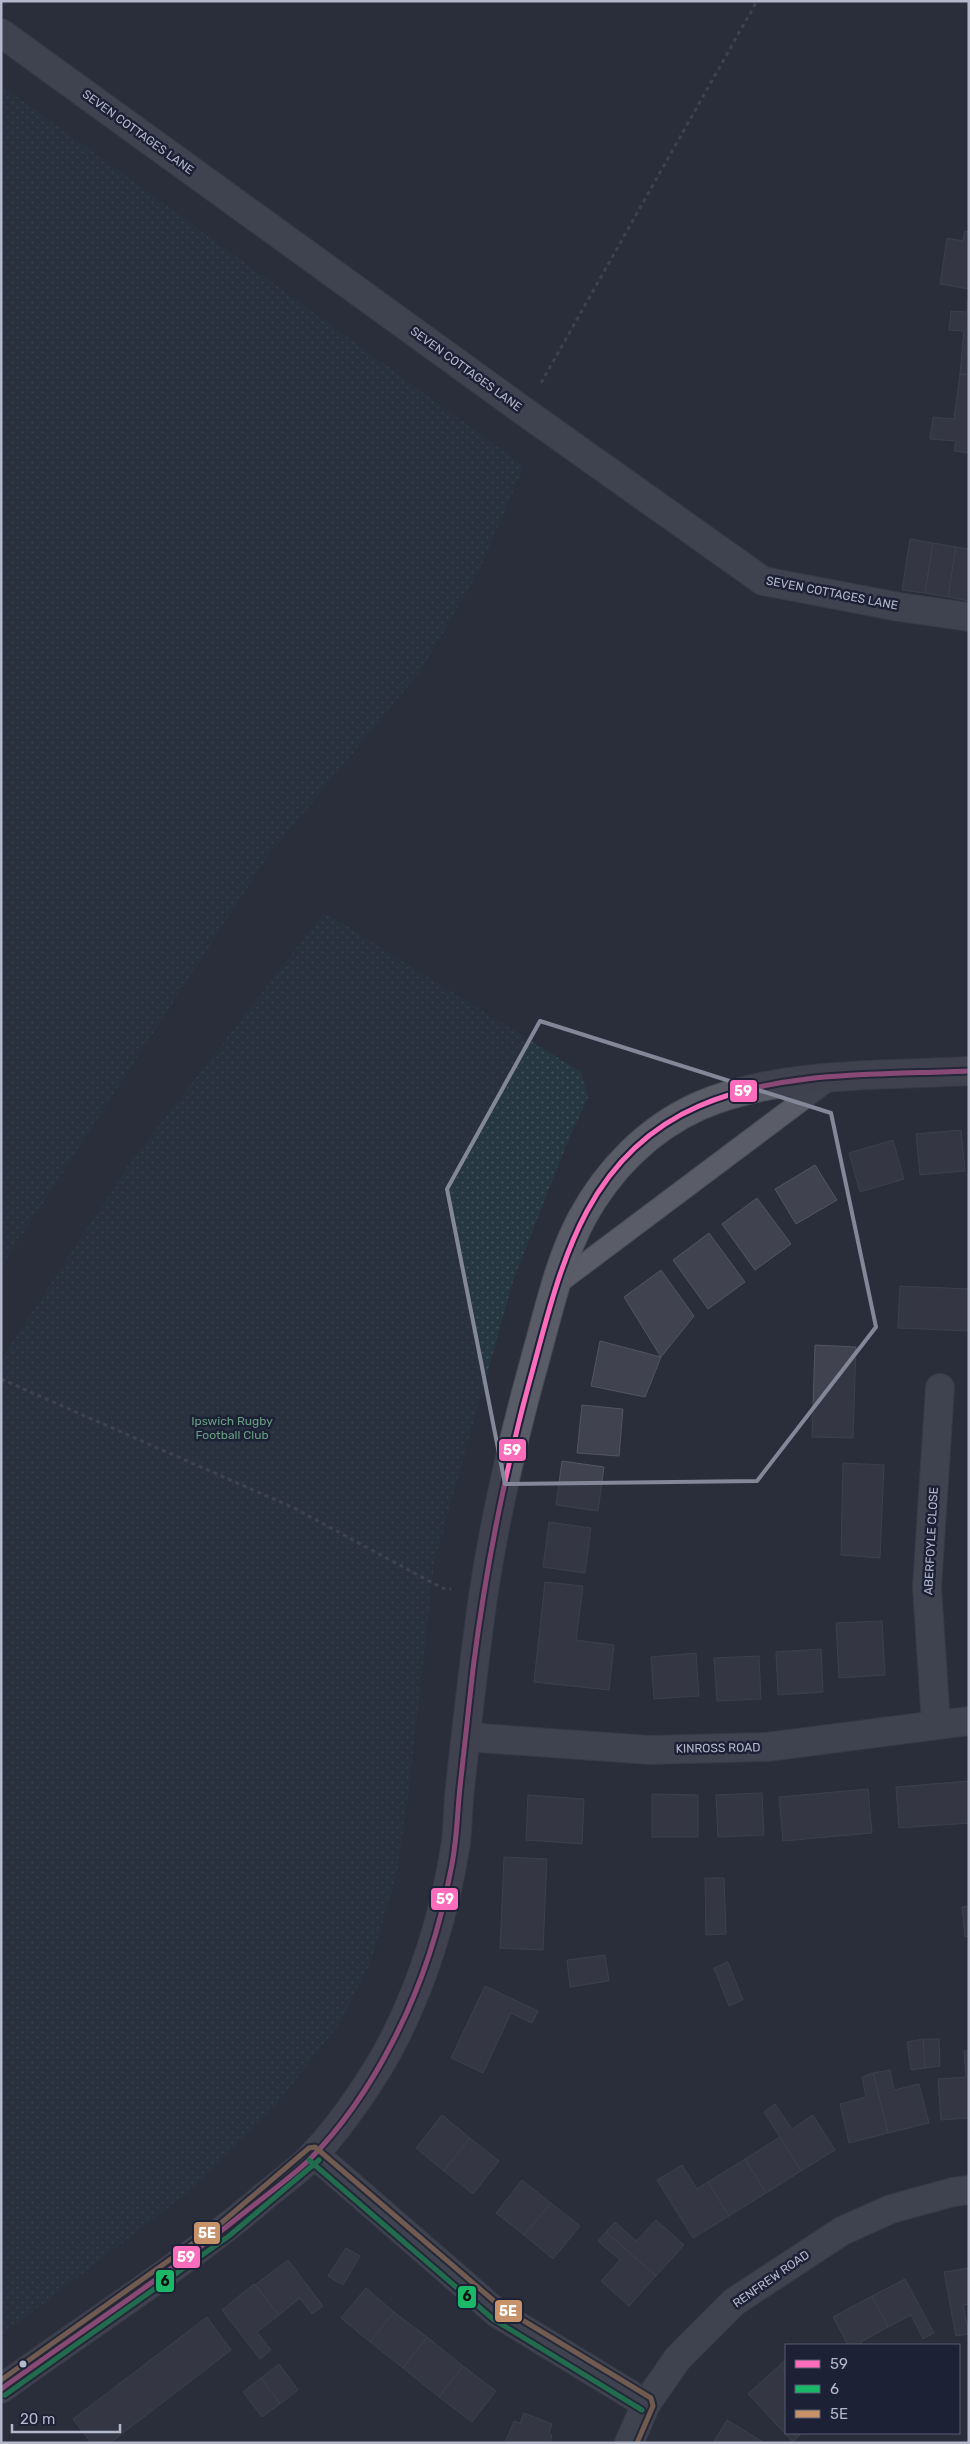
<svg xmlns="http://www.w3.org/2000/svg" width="970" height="2444" viewBox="0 0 970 2444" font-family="Rubik,sans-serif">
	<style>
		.grass { fill: url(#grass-dots) }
		.building { fill: #40434f; stroke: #525561 }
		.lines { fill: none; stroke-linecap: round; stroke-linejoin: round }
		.lane-casing { stroke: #484a54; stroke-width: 22 }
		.street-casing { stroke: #484a54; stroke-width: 30 }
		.secondary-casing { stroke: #484a54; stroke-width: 30 }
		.path { stroke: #585b65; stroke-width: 3; stroke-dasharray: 4 4; stroke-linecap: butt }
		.lane { stroke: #5a5c68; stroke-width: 20 }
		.street { stroke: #5a5c68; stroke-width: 28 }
		.secondary { stroke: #595b66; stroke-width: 28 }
		.bus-1-casing { stroke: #1c2136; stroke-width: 9 }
		.bus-2-casing { stroke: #1c2136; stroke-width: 9 }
		.bus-3-casing { stroke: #1c2136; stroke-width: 9 }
		.bus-1 { stroke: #fb6dba; stroke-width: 5 }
		.bus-2 { stroke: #1ab867; stroke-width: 5 }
		.bus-3 { stroke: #c7916a; stroke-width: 5 }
		.marked { fill: none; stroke: #848798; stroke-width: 4; stroke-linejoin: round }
		.bus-dot { fill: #b4b8cb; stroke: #1c2136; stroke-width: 2 }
		.labels { text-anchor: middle; stroke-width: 5; stroke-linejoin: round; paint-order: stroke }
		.street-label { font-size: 12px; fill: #b4b8cb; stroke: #1c2136 }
		.park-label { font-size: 12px; fill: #699e80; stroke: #1c2136 }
		.line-badge { stroke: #1c2136; stroke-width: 2 }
		.badge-label { font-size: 14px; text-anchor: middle; font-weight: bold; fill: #fff }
		.pale-badge-label { font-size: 14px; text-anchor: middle; font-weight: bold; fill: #111 }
	</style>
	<defs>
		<pattern id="grass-dots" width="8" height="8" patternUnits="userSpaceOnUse" patternTransform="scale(1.25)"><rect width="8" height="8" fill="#263741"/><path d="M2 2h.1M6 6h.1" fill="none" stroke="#43525b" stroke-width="1.8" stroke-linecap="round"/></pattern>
	</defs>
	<rect width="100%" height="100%" fill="#2a2d3a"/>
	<g class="grass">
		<polygon points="1,85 524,466 480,569 421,671 268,856 1,1268"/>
		<polygon points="324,912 581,1072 588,1098 569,1138 513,1281 434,1564 411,1773 397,1875 370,1964 338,2026 277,2104 189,2192 1,2336 1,1359 132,1160"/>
	</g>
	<g class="building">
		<polygon points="965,231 969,232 969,289 940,284 947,238 963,241"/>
		<polygon points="968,300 969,300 969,375 960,374 964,331 949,330 951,311 967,312"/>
		<polygon points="960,374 969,375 969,453 954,451 956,441 930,439 933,417 954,419"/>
		<polygon points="910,539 933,543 925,593 902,590"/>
		<polygon points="933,543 956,547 948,597 925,593"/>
		<polygon points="956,547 969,549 969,601 948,597"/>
		<polygon points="961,1130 965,1171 920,1175 916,1134"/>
		<polygon points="893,1140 904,1179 860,1192 849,1153"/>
		<polygon points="815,1165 837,1200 796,1224 775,1189"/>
		<polygon points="757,1198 791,1244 755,1270 722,1224"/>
		<polygon points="709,1233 745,1282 708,1309 673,1260"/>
		<polygon points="661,1270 694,1316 661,1357 624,1297"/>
		<polygon points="900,1286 969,1289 969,1331 898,1328"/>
		<polygon points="600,1341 661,1357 645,1397 591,1386"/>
		<polygon points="815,1345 856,1347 853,1438 812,1437"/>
		<polygon points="582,1405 623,1409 619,1456 577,1453"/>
		<polygon points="562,1461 604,1467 598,1511 556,1505"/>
		<polygon points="843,1463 884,1465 880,1558 841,1555"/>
		<polygon points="549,1522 591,1528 585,1573 543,1567"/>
		<polygon points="545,1582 583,1586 576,1640 614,1645 609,1690 534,1682"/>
		<polygon points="882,1621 885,1675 839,1678 836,1623"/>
		<polygon points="821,1649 823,1692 778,1695 776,1652"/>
		<polygon points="696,1653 699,1696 654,1699 651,1657"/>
		<polygon points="759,1656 761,1699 717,1701 714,1658"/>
		<polygon points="969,1781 969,1823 899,1828 896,1787"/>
		<polygon points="868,1789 872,1833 783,1841 779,1797"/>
		<polygon points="762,1793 764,1835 718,1837 716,1795"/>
		<polygon points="652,1794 698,1795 698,1837 652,1837"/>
		<polygon points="528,1795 584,1799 582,1844 526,1840"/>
		<polygon points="504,1857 547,1859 543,1950 500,1948"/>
		<polygon points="705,1878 724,1878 726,1934 706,1935"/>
		<polygon points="969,1906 969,1936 965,1937 962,1907"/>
		<polygon points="605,1955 609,1981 570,1987 567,1960"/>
		<polygon points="728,1962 743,2000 729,2006 714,1968"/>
		<polygon points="485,1986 538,2011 532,2023 511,2013 483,2073 451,2058"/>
		<polygon points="923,2039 925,2068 911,2070 907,2042"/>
		<polygon points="923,2039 939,2039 940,2066 925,2068"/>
		<polygon points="964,2051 969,2051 969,2118 941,2120 938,2079 966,2077"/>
		<polygon points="890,2070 894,2090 919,2084 929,2123 888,2133 873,2073"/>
		<polygon points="873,2073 888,2133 849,2143 840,2104 866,2097 862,2077"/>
		<polygon points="775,2104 792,2129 813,2115 835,2150 801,2171 764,2112"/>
		<polygon points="442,2115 470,2138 444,2171 416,2148"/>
		<polygon points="780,2137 801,2171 766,2193 745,2159"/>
		<polygon points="470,2138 499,2161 473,2194 444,2171"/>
		<polygon points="745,2159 766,2193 729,2216 708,2182"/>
		<polygon points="682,2165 697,2189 708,2182 729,2216 693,2238 657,2180"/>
		<polygon points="522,2180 551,2203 524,2235 496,2213"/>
		<polygon points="551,2203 580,2226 553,2259 524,2235"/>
		<polygon points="656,2220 684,2245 656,2276 606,2232 615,2222 636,2241"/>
		<polygon points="606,2232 656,2276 629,2306 601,2281 620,2260 598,2241"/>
		<polygon points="346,2248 360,2256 343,2285 328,2276"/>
		<polygon points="288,2260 323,2306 312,2314 300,2298 279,2315 255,2285"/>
		<polygon points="969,2268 969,2304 963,2305 969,2334 956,2336 944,2272"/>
		<polygon points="905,2279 934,2333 923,2339 911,2315 888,2327 872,2296"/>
		<polygon points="254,2284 279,2315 257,2332 271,2350 260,2359 222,2310"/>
		<polygon points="366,2288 394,2312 370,2342 341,2318"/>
		<polygon points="872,2296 888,2327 861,2342 863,2345 848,2345 833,2317"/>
		<polygon points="394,2312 427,2337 403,2368 370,2342"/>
		<polygon points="207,2317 231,2350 110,2443 91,2443 73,2419"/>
		<polygon points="427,2337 463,2366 439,2397 403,2368"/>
		<polygon points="786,2359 786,2372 780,2365"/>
		<polygon points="279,2364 298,2390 280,2404 261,2378"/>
		<polygon points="780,2365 786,2372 786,2407 782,2411 786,2416 786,2433 802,2433 793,2442 748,2394"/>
		<polygon points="463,2366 496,2391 472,2422 439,2397"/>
		<polygon points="261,2378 280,2404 262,2417 243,2392"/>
		<polygon points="524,2413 552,2424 549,2434 552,2435 550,2443 505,2443 514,2421 520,2423"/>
		<polygon points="727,2420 765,2443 713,2443"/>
	</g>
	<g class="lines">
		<g class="lane-casing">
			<polyline id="lane" points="556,1285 832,1078"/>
		</g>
		<g class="street-casing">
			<g id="street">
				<polyline points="1,33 525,412 763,581 899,607 969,617"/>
				<polyline points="936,1724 927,1587 940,1388"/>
				<polyline points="466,1737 650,1750 767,1747 969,1721"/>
				<polyline points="314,2154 497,2313 646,2404"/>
				<polyline points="629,2443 646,2404 678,2358 734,2302 842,2231 891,2209 953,2192 969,2190"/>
			</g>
		</g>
		<g class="secondary-casing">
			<path id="secondary" d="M1 2389C87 2326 178 2269 259 2201 277 2185 299 2171 315 2153 341 2126 376 2075 393 2041 424 1981 446 1909 456 1842 458 1824 458 1805 460 1787 467 1724 474 1660 483 1597 495 1516 514 1435 536 1356 549 1310 559 1261 582 1218 608 1170 648 1129 699 1106 780 1071 882 1076 969 1071"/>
		</g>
		<g class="path">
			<polyline points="541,383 757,1"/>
			<polyline points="1,1379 294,1508 442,1588 451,1589"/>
		</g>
		<use href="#lane" class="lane"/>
		<use href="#street" class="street"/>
		<use href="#secondary" class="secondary"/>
		<g class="bus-1-casing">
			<path id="bus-1" d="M1 2389C83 2330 167 2275 245 2212 266 2195 289 2179 309 2160 343 2126 371 2084 393 2041 421 1987 440 1928 451 1869 457 1842 457 1815 460 1787 464 1748 469 1708 473 1669 486 1566 506 1465 534 1365 562 1260 588 1154 699 1106 782 1070 880 1075 969 1071"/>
		</g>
		<g class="bus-2-casing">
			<g id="bus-2">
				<polyline points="309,2160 493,2319 642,2410"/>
				<polyline points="5,2395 229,2236 319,2160"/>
			</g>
		</g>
		<g class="bus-3-casing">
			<polyline id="bus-3" points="1,2380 220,2224 309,2148 315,2147 501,2307 651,2398 653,2406 637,2443"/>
		</g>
		<use href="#bus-1" class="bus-1"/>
		<use href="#bus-2" class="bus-2"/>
		<use href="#bus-3" class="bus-3"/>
	</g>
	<path d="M0 0H970V2444H0ZM540 1021 831 1113 876 1327 757 1481 505 1484 447 1189Z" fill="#2a2d3a" fill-opacity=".55" fill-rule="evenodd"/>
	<path class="marked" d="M540 1021 831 1113 876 1327 757 1481 505 1484 447 1189Z"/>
	<circle class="bus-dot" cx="23" cy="2364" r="4.5"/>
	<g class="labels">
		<g class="street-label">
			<text transform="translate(138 132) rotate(36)" y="4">SEVEN COTTAGES LANE</text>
			<text transform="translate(466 369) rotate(36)" y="4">SEVEN COTTAGES LANE</text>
			<text transform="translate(832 593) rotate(11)" y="4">SEVEN COTTAGES LANE</text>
			<text transform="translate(931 1541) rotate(-87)" y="4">ABERFOYLE CLOSE</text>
			<text transform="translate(718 1748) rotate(-1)" y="4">KINROSS ROAD</text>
			<text transform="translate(771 2279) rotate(-35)" y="4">RENFREW ROAD</text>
		</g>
		<g class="park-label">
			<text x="232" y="1425">Ipswich Rugby<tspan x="232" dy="14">Football Club</tspan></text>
		</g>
	</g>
	<g class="line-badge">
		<rect x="729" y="1079" width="29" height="24" rx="5" fill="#fb6dba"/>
		<rect x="498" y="1438" width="29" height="24" rx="5" fill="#fb6dba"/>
		<rect x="430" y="1887" width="29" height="24" rx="5" fill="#fb6dba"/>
		<rect x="193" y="2221" width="28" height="24" rx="5" fill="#c7916a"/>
		<rect x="172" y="2245" width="29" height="24" rx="5" fill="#fb6dba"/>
		<rect x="155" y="2269" width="20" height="24" rx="5" fill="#1ab867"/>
		<rect x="457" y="2285" width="20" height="24" rx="5" fill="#1ab867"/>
		<rect x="494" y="2299" width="29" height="24" rx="5" fill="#c7916a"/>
	</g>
	<g class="badge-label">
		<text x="743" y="1096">59</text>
		<text x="512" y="1455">59</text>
		<text x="445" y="1904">59</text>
		<text x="207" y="2238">5E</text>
		<text x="186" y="2262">59</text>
		<text x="508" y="2316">5E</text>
	</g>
	<g class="pale-badge-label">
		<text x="165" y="2286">6</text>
		<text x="467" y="2301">6</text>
	</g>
	<rect width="970" height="2444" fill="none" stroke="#b4b8cb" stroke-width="5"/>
	<rect x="785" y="2344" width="175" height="90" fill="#1c2136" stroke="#595d72"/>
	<rect x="795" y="2360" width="25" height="8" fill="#fb6dba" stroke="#595d72"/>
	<text x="830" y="2369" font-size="15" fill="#b4b8cb">59</text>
	<rect x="795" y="2385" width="25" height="8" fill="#1ab867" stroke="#595d72"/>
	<text x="830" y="2394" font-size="15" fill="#b4b8cb">6</text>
	<rect x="795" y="2410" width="25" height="8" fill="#c7916a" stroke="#595d72"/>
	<text x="830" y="2419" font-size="15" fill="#b4b8cb">5E</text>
	<path d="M12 2424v8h108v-8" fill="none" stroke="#b4b8cb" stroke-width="2.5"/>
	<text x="20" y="2424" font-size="15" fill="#b4b8cb" stroke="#1c2136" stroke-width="4" paint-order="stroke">20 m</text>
</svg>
